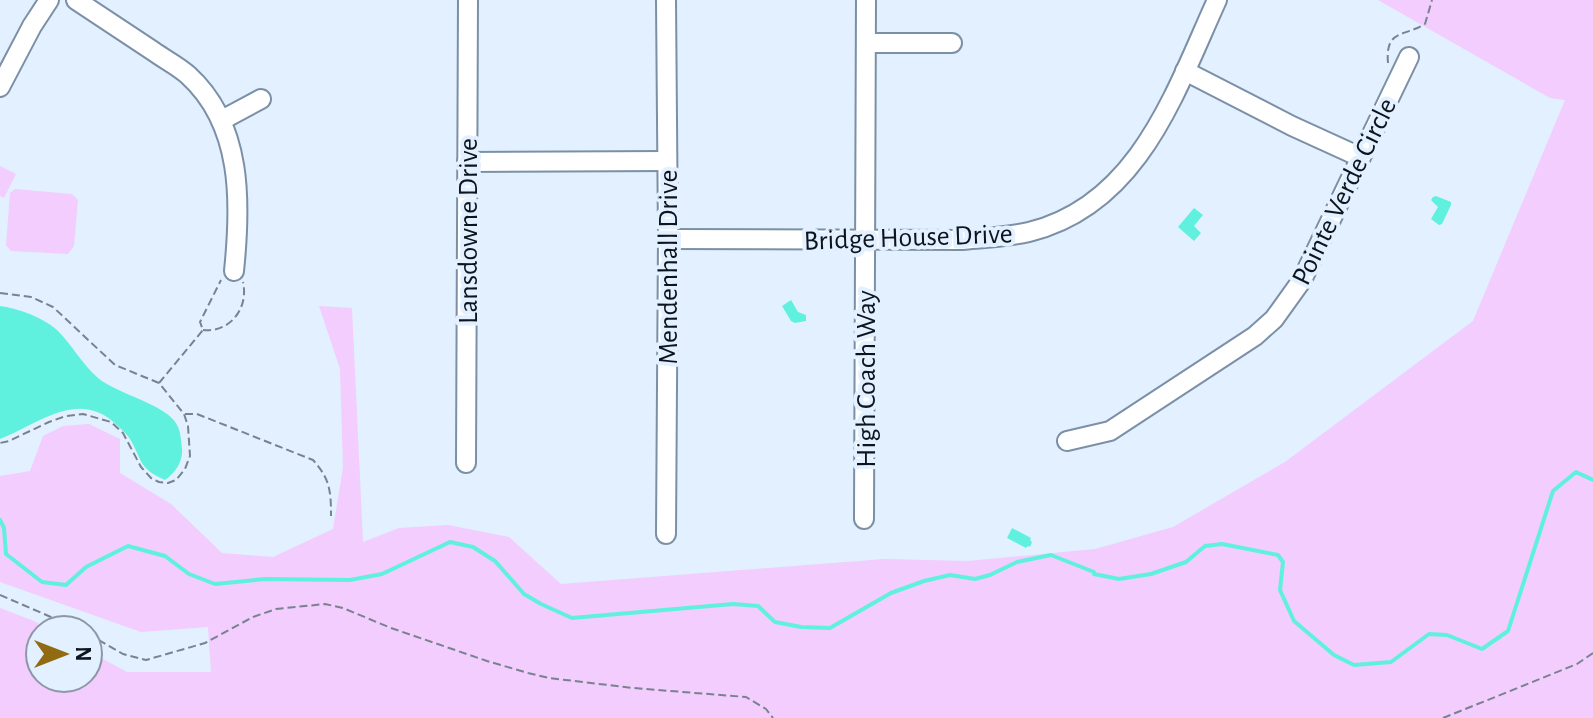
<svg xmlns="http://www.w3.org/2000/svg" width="1593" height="718" viewBox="0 0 1593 718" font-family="'Alegreya Sans',sans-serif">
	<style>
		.green { fill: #f2cdfd }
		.water { fill: #5ff1de }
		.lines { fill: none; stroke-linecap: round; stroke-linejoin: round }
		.stream { stroke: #5ff1de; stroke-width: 4 }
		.minor-casing { stroke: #7b90a7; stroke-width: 22 }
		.path { stroke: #78838f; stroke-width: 2; stroke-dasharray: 8 4; stroke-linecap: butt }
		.minor { stroke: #fff; stroke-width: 18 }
		.labels { text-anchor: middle; stroke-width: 8; stroke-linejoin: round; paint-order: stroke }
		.street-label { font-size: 28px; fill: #0c141d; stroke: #e2f0ff }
	</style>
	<rect width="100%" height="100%" fill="#e2f0ff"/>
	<g class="green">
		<polygon points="1378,0 1593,0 1593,718 0,718 0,608 34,621 50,630 40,630 40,678 88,678 88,651 127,672 211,672 208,627 141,632 0,582 0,476 30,471 43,436 63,426 89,424 120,439 120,473 171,504 222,553 273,557 333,529 343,468 340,369 319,306 352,308 363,542 399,528 448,525 509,537 561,584 884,559 968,561 1095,549 1173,527 1285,462 1473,321 1565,100 1550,98"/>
		<polygon points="0,166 16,174 4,198 0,196"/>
		<polygon points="15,189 72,194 78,200 74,246 68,254 11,251 6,245 10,193"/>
	</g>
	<g class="water">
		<polygon points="1436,196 1451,202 1451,205 1442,224 1439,225 1431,219 1438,207 1431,200 1433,197"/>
		<polygon points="1194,208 1203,215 1194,226 1201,233 1194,241 1178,227"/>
		<polygon points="791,300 798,312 806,315 806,321 795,323 791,321 782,306"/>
		<path d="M0 306C20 309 42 317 57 330 72 345 82 364 98 378 117 394 168 405 177 425 181 432 181 441 182 449 183 462 175 473 165 480 138 468 143 461 130 439 127 434 122 430 118 426 79 387 39 424 0 439Z"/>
		<polygon points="1012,528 1031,538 1030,540 1032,542 1030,547 1028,546 1026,548 1007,538"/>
	</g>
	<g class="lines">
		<polyline class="stream" points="0,520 4,528 6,554 42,582 66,585 86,567 128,546 165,556 189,574 215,584 265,579 350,580 382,574 450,542 473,547 495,561 524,594 541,604 572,618 733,604 758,606 775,622 801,627 830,628 891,593 924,581 950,575 975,579 990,575 1017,562 1051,555 1094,572 1094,574 1119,579 1151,574 1186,562 1205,546 1222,544 1278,555 1283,562 1280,590 1294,621 1334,655 1354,665 1391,662 1429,634 1447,635 1482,649 1508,631 1553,491 1576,472 1593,480"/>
		<g class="minor-casing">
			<g id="minor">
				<path d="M76 0C102 17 127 34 153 51 164 59 178 66 188 75 243 125 241 203 234 271"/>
				<polyline points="866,43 952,43"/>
				<polyline points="1185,71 1292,126 1360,157"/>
				<polyline points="0,87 32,26 49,0"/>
				<polyline points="222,120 261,99"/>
				<polyline points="467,162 667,161"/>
				<path d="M668 239 962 240C984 238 1007 237 1029 232 1139 205 1175 92 1217 0"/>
				<polyline points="1067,441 1110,431 1255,336 1274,319 1302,280 1409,57"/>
				<polyline points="466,463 468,0"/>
				<polyline points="864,519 866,0"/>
				<polyline points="666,534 668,239 666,0"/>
			</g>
		</g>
		<g class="path">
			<path d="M1388 63C1385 29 1404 37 1425 24L1432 0"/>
			<polyline points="0,293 31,297 53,307 115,365 159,383 184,414 188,426 190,456 185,469 176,480 168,483 159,482 151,478 141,467 123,433 111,422 83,414 66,416 49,422 9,441 0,443"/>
			<path d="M203 330C230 333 249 308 243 282"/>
			<polyline points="159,383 203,330 200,322 221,280"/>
			<path d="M185 414H197L313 460C330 479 331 491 331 516"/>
			<polyline points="0,595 81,630"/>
			<polyline points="88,634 123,654 146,660 205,643 253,617 276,609 325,604 343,608 391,628 487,661 528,673 549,678 633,688 746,697 766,709 773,718"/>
			<polyline points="1443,718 1577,664 1593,653"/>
		</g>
		<use href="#minor" class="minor"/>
	</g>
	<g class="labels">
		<g class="street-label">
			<text transform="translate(1343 191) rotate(-64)" y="10">Pointe Verde Circle</text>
			<text transform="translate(467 231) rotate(-90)" y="10">Lansdowne Drive</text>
			<text transform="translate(908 236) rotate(-2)" y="10">Bridge House Drive</text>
			<text transform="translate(667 267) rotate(-90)" y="10">Mendenhall Drive</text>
			<text transform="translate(865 379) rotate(-90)" y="10">High Coach Way</text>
		</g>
	</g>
	<g transform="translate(64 654) rotate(90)"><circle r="38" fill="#e2f0ff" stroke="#8c98a5" stroke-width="2"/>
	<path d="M0-6L14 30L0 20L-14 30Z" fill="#926a12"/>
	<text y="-12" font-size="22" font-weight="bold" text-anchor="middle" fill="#0c141d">N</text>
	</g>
</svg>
